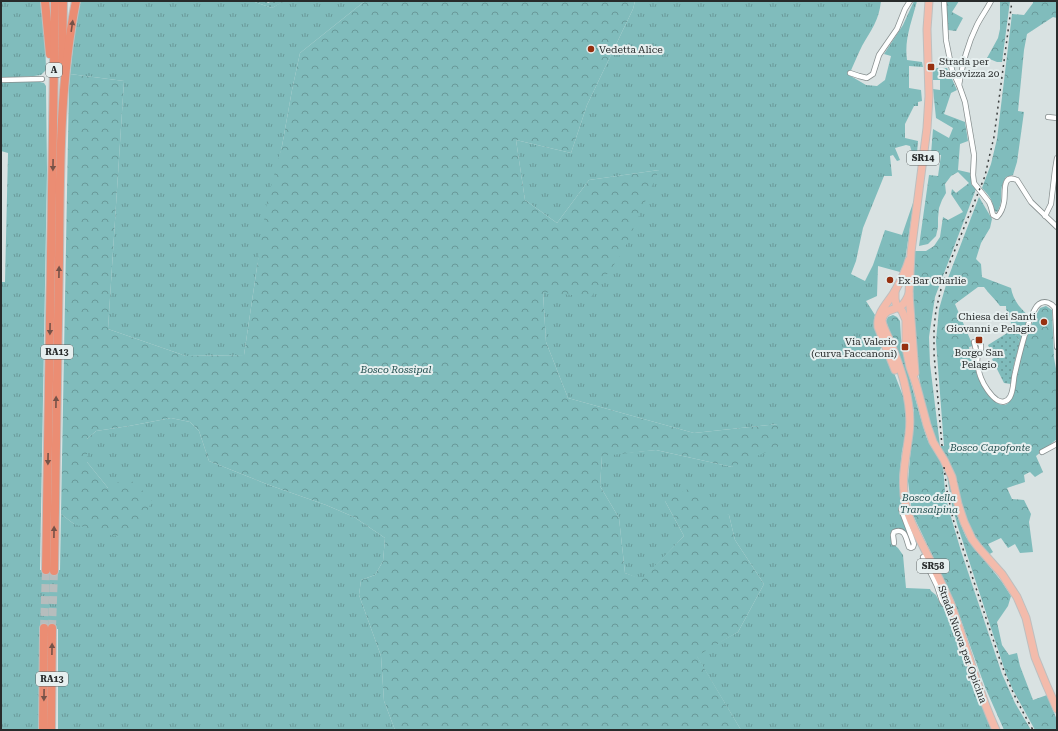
<svg xmlns="http://www.w3.org/2000/svg" width="1058" height="731" viewBox="0 0 1058 731" font-family="'Roboto Serif',serif">
	<style>
		.grass { fill: url(#grass-tufts) }
		.forest { fill: url(#forest-crowns) }
		.garden { fill: url(#garden-dots) }
		.lines { fill: none; stroke-linecap: round; stroke-linejoin: round }
		.motorway-tunnel { stroke: #b6bdbd; stroke-width: 8; stroke-dasharray: 8 4; stroke-linecap: butt }
		.minor-casing { stroke: #878f8f; stroke-width: 6 }
		.primary-casing { stroke: #bebfbf; stroke-width: 9 }
		.motorway-casing { stroke: #bebfbf; stroke-width: 10 }
		.minor { stroke: #fff; stroke-width: 4.5 }
		.primary { stroke: #f3bbab; stroke-width: 7 }
		.motorway { stroke: #eb8d73; stroke-width: 8 }
		.rail { stroke: #3c3f3f; stroke-width: 1.5; stroke-dasharray: 2 4; stroke-linecap: butt }
		.oneway { fill: #765248 }
		.poi-dot { fill: #973010; stroke: #e6efef; stroke-width: 1.5 }
		.labels { text-anchor: middle; stroke-width: 4; stroke-linejoin: round; paint-order: stroke }
		.shield { fill: #e6efef; stroke: #616666; stroke-width: 1 }
		.shield-label { font-size: 9px; font-weight: bold; fill: #282b2b }
		.poi-label { font-size: 10px; fill: #282b2b; stroke: #e6efef; text-anchor: start }
		.park-label { font-size: 10px; font-style: italic; fill: #245050; stroke: #e6efef }
		.street-label { font-size: 10px; fill: #282b2b; stroke: #e6efef }
	</style>
	<defs>
		<pattern id="grass-tufts" width="24" height="20" patternUnits="userSpaceOnUse"><rect width="24" height="20" fill="#80bcbc"/><path d="M3 7l-1-3M5 7V3M7 7l1-3M15 17l-1-3M17 17v-4M19 17l1-3" fill="none" stroke="#699999"/></pattern>
		<pattern id="forest-crowns" width="20" height="18" patternUnits="userSpaceOnUse"><rect width="20" height="18" fill="#80bcbc"/><path d="M2 6a3 3 0 1 1 6 0M12 15a3 3 0 1 1 6 0" fill="none" stroke="#699999"/></pattern>
		<pattern id="garden-dots" width="8" height="8" patternUnits="userSpaceOnUse"><rect width="8" height="8" fill="#80bcbc"/><path d="M2 2h.1M6 6h.1" fill="none" stroke="#699999" stroke-width="1.8" stroke-linecap="round"/></pattern>
	</defs>
	<rect width="100%" height="100%" fill="#d9e2e2"/>
	<g class="grass">
		<polygon points="1,1 41,1 45,38 46,70 41,75 34,76 1,78"/>
		<polygon points="80,1 252,1 272,8 282,2 283,1 365,1 300,53 292,90 282,146 257,267 244,355 186,356 108,329 124,81 70,74 76,20"/>
		<path d="M635 1H881C879 21 871 30 862 46 857 56 853 66 849 75L866 85 877 86 885 80 891 56 884 54 903 25 914 1H917C912 21 904 39 907 60L922 62 923 67 909 66V88L921 90 922 101 918 102V106H914L905 124V138L918 141 916 165 910 146 906 145 895 148 900 160 897 161 893 155 890 156 892 176H884L863 228 856 261 851 274 865 281 873 265 885 230 902 235 914 200 905 261 900 272 878 266 877 296 866 301 875 315C872 325 880 337 884 346L880 349 882 354 886 352 903 396 907 412V430L902 451 899 481 902 505 912 542 911 543 909 542C907 534 904 529 895 529L892 532 893 544 898 548 903 555 906 588 930 589 931 591 936 595 939 601 942 606H946L993 730H741L696 655 738 632 764 584 735 540 729 515 665 501 684 536 642 580 625 573 619 518 600 486 602 455 656 450 732 467 778 424 694 433 568 398 546 342 543 291 659 170 589 180 557 223 525 200 516 140 571 153 587 105 633 9Z"/>
		<polygon points="1,82 40,82 44,83 46,86 47,170 40,570 60,570 61,514 74,524 108,488 87,462 87,439 96,431 129,426 171,418 190,422 199,431 209,461 269,485 326,505 354,517 385,538 383,561 375,575 361,580 359,595 381,656 384,701 395,730 58,730 58,629 40,629 39,730 1,730 1,282 5,282 8,153 1,151"/>
	</g>
	<g class="forest">
		<polygon points="365,1 635,1 633,9 587,105 571,153 516,140 525,200 557,223 589,180 659,170 623,252 591,297 543,292 546,342 568,398 694,433 778,424 778,447 732,467 656,450 602,456 600,486 619,518 625,573 642,579 684,536 665,501 688,489 729,515 735,540 764,584 738,632 697,656 741,730 395,730 384,701 381,656 359,595 361,580 375,575 383,561 385,538 354,517 326,505 269,485 209,461 199,431 190,422 171,418 129,426 96,431 87,439 87,462 108,488 127,477 152,499 143,524 131,534 113,536 74,524 61,514 69,86 70,74 124,81 108,329 186,356 244,355 257,267 267,201 282,146 292,90 300,53"/>
		<polygon points="946,1 959,1 952,12 963,18 956,31 948,30"/>
		<polygon points="1000,1 1010,1 1002,62 997,62 987,58 998,38 1000,29"/>
		<path d="M1033 1H1057V18L1053 17 1027 34 1024 50 1018 111 1024 112 1017 162 1013 175 1006 177C1005 179 1004 180 1003 183 999 193 1004 202 997 212L994 211C993 200 990 197 982 188L991 164 997 139 1012 14 1024 15 1033 3Z"/>
		<path d="M937 68H947L957 90 951 93 944 114 965 122 968 141 960 144 958 170 971 173V184L976 189 935 297 929 337 930 364 940 446H944L936 341 939 309 948 278 979 197 992 219 990 228 981 243 976 259 981 264 982 277 1011 288C1013 300 1020 308 1029 316L1020 342C1018 339 1015 335 1013 331 1011 327 1011 320 1009 315 1007 311 1006 311 1006 306H1000C995 299 989 294 984 287H978L955 304 973 346 969 347 970 354 974 353C974 356 974 359 974 362 976 376 981 384 990 395 994 400 1000 408 1007 404 1013 400 1014 391 1015 384 1020 358 1026 332 1040 308L1046 306 1052 310 1054 358 1057 374V439L1036 456 1043 472 1035 477 1030 472 1024 475 1025 482 1007 488 1012 499 1024 500 1031 514 1029 522 1033 552 1020 553 1015 544 1008 548 1001 538 988 544 993 552 988 555 979 544 967 524 932 430 920 384 916 354 913 290 915 251H926L934 246 940 237 943 217 948 220 963 212 951 194 952 189 956 193 969 183 958 172 951 176 945 184 946 193 942 200 939 208 938 218V227L936 236 928 244 919 246 929 175 938 176 941 155 931 154 933 129 949 138 953 128 936 118 933 89 940 90V80H933V70Z"/>
		<polygon points="893,315 897,317 900,321 901,338 906,365 919,412 926,436 929,443 943,465 945,492 948,507 961,551 1002,674 1015,703 1031,730 1004,730 985,687 954,601 912,513 908,481 914,411 910,392 886,321 888,317"/>
		<polygon points="946,470 950,481 952,495 958,518 966,537 1002,582 1011,596 1008,606 997,622 1002,645 1009,655 1017,653 1020,666 1033,700 1047,695 1057,720 1057,730 1035,730 1013,690 1006,674 958,527 952,505"/>
	</g>
	<g class="garden">
		<polygon points="252,1 264,1 265,2 267,2 268,3 272,1 283,1 283,2 272,8"/>
		<polygon points="1012,330 1020,342 1013,368 1011,384 1004,383 992,359 994,358 988,345"/>
	</g>
	<g class="lines">
		<g class="motorway-tunnel">
			<polyline points="44,628 46,570"/>
			<polyline points="52,628 54,571"/>
		</g>
		<g class="minor-casing">
			<g id="minor">
				<path d="M944 1 946 40 952 70 959 85 965 102 974 155 973 175 974 183 989 202 991 207 993 215 997 217C1001 213 1003 208 1004 202 1006 194 1001 173 1017 180L1031 202 1057 227"/>
				<polyline points="850,73 859,76 867,78 873,74 879,55 897,29 905,9 910,1"/>
				<polyline points="1,80 42,79"/>
				<path d="M959 85C963 63 967 45 977 25 981 17 987 9 991 1"/>
				<polyline points="1048,117 1057,118"/>
				<polyline points="1045,216 1051,204 1055,170 1057,158"/>
				<path d="M977 356 981 349V345L978 342H974C975 346 976 350 977 354 978 357 977 360 977 363 978 368 979 373 981 378 984 386 991 396 997 400 1002 403 1007 402 1010 397 1014 390 1013 380 1015 373 1018 360 1029 311 1039 304 1045 300 1051 303 1055 308L1057 347"/>
				<polyline points="1042,452 1057,444"/>
				<path d="M894 543 893 535 894 532C906 527 906 540 909 547L911 548 913 547 914 544 901 509 902 507 906 505"/>
				<polyline points="923,557 937,586 942,601 944,604 949,602"/>
			</g>
		</g>
		<g class="primary-casing">
			<g id="primary">
				<polyline points="895,291 895,299 896,304 902,311 906,320 906,348 910,367 916,384 927,425 933,442 944,460 952,477 958,504 964,522 972,539 978,547 1002,574 1017,597 1026,618 1035,657 1046,684 1057,709"/>
				<path d="M909 294C903 308 901 306 888 311 885 313 882 317 882 321 883 327 887 334 890 341 895 355 902 371 905 386 909 402 911 419 909 434 906 458 900 482 906 506 909 521 917 534 924 548 933 566 942 584 950 602 966 644 977 689 996 730"/>
				<path d="M895 370 878 327C876 313 888 303 895 291 900 282 906 271 909 260"/>
				<polyline points="915,373 909,294 911,252 927,128 929,96 927,29 929,1"/>
			</g>
		</g>
		<g class="motorway-casing">
			<g id="motorway">
				<polyline points="45,1 50,54"/>
				<polyline points="62,65 63,1"/>
				<polyline points="46,570 55,1"/>
				<path d="M54 571C55 467 57 363 59 260 60 173 59 86 76 1"/>
				<polyline points="43,730 44,628"/>
				<polyline points="51,730 52,628"/>
			</g>
		</g>
		<use href="#minor" class="minor"/>
		<use href="#primary" class="primary"/>
		<use href="#motorway" class="motorway"/>
		<g class="rail">
			<polyline points="942,446 934,354 934,328 936,310 941,289 948,267 985,176 989,158 994,137 1012,1"/>
			<path d="M944 467 947 491 953 519 999 657C1008 684 1019 706 1033 730"/>
		</g>
	</g>
	<defs><path id="oneway-solid" d="M-6-.8H1V-3.2L6.5 0L1 3.2V.8H-6Z"/></defs>
	<g class="oneway">
		<use href="#oneway-solid" transform="translate(72 26) rotate(-82)"/>
		<use href="#oneway-solid" transform="translate(53 165) rotate(91)"/>
		<use href="#oneway-solid" transform="translate(59 272) rotate(-89)"/>
		<use href="#oneway-solid" transform="translate(50 329) rotate(91)"/>
		<use href="#oneway-solid" transform="translate(56 402) rotate(-89)"/>
		<use href="#oneway-solid" transform="translate(48 459) rotate(91)"/>
		<use href="#oneway-solid" transform="translate(54 532) rotate(-89)"/>
		<use href="#oneway-solid" transform="translate(52 649) rotate(-89)"/>
		<use href="#oneway-solid" transform="translate(44 695) rotate(91)"/>
	</g>
	<g class="poi-dot">
		<circle cx="591" cy="49" r="4"/>
		<rect x="927" y="63" width="8" height="8" rx="2"/>
		<circle cx="890" cy="280" r="4"/>
		<circle cx="1044" cy="322" r="4"/>
		<rect x="975" y="336" width="8" height="8" rx="2"/>
		<rect x="901" y="343" width="8" height="8" rx="2"/>
	</g>
	<g class="labels">
		<g class="shield">
			<rect x="46" y="63" width="16" height="14" rx="3"/>
			<rect x="907" y="151" width="32" height="14" rx="3"/>
			<rect x="41" y="345" width="32" height="14" rx="3"/>
			<rect x="917" y="559" width="32" height="14" rx="3"/>
			<rect x="36" y="672" width="32" height="14" rx="3"/>
		</g>
		<g class="shield-label">
			<text x="54" y="73">A</text>
			<text x="923" y="161">SR14</text>
			<text x="57" y="355">RA13</text>
			<text x="933" y="569">SR58</text>
			<text x="52" y="682">RA13</text>
		</g>
		<g class="poi-label">
			<text x="599" y="53">Vedetta Alice</text>
			<text x="939" y="65">Strada per<tspan x="939" dy="12">Basovizza 20</tspan></text>
			<text x="898" y="284">Ex Bar Charlie</text>
			<text x="1036" y="320" text-anchor="end">Chiesa dei Santi<tspan x="1036" dy="12">Giovanni e Pelagio</tspan></text>
			<text x="897" y="345" text-anchor="end">Via Valerio<tspan x="897" dy="12">(curva Faccanoni)</tspan></text>
			<text x="979" y="356" text-anchor="middle">Borgo San<tspan x="979" dy="12">Pelagio</tspan></text>
		</g>
		<g class="park-label">
			<text x="396" y="373">Bosco Rossipal</text>
			<text x="990" y="451">Bosco Capofonte</text>
			<text x="929" y="501">Bosco della<tspan x="929" dy="12">Transalpina</tspan></text>
		</g>
		<g class="street-label">
			<text transform="translate(963 644) rotate(70)" y="4">Strada Nuova per Opicina</text>
		</g>
	</g>
	<rect width="1058" height="731" fill="none" stroke="#282b2b" stroke-width="4"/>
</svg>
